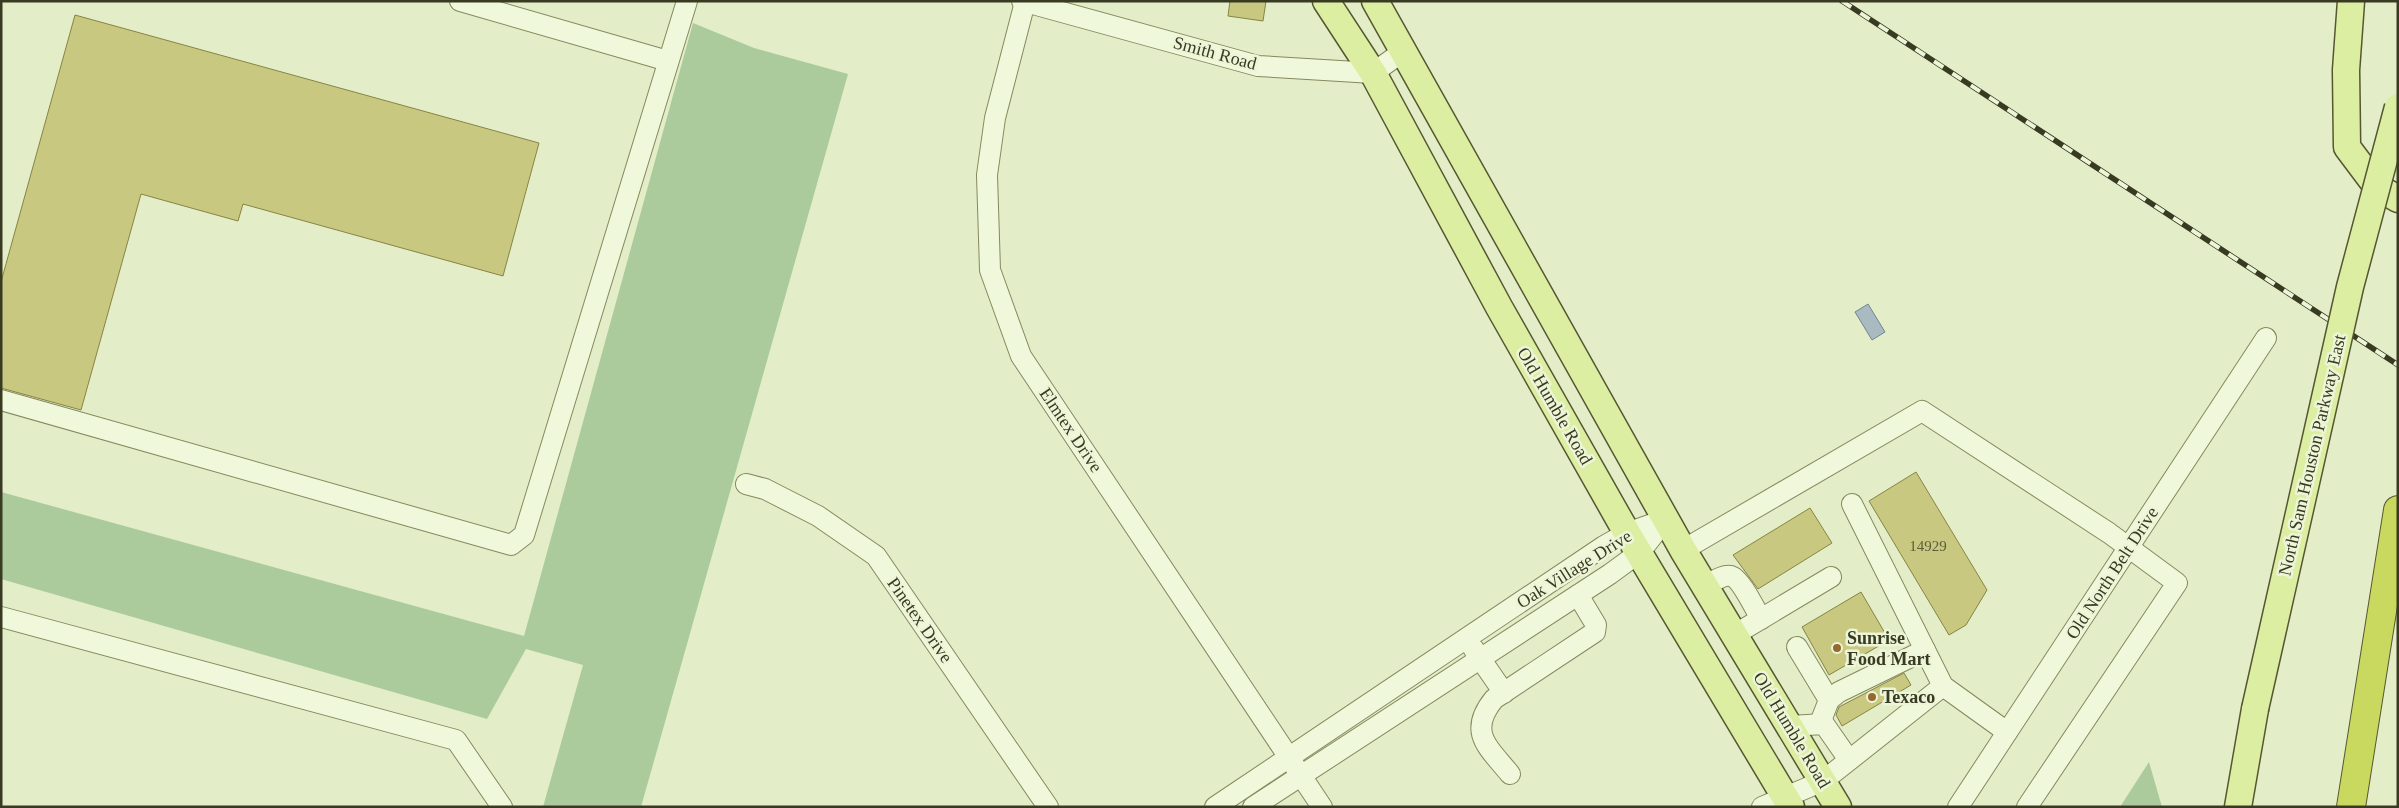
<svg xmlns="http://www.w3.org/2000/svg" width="2399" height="808" viewBox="0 0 2399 808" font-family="'Times New Roman',serif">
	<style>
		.green { fill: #abcb9c }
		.water { fill: #a9bbc1; stroke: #6f8690 }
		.building { fill: #c9c880; stroke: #878444 }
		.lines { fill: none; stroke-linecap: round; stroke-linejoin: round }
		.minor-casing { stroke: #85895e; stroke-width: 22 }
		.major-casing { stroke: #565731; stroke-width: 29 }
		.highway-casing { stroke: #565731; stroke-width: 30 }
		.minor { stroke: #f0f8db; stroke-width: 20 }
		.major { stroke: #dbeea2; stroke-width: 26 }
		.highway { stroke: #c9d85e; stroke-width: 28 }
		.rail-casing { stroke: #383a21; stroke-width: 5.5 }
		.rail { stroke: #edf5d8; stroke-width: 4; stroke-dasharray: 11; stroke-linecap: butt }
		.major-bridge-casing { stroke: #565731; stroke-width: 29; stroke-linecap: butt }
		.major-bridge { stroke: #dbeea2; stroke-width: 26 }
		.poi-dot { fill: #956830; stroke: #edf5d8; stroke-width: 2 }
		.labels { text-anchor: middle; stroke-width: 5; stroke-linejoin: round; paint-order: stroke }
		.number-label { font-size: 15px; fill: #5c5e39 }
		.street-label { font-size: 18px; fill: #383a21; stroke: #edf5d8 }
		.poi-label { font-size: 18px; font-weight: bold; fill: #383a21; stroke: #edf5d8; text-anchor: start }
	</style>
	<rect width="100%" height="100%" fill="#e3edc8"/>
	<g class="green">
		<polygon points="693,23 754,48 848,74 641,807 543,807 583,665 526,649 487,719 1,579 1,492 524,636"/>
		<polygon points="2149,762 2162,807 2120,807"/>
	</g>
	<polygon class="water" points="1868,304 1885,332 1872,340 1855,312"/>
	<g class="building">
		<polygon points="1230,1 1266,1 1263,21 1228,16"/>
		<polygon points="75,15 539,143 503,276 243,204 238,221 141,194 81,410 1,388 1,282"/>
		<polygon points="1916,472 1987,590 1966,625 1949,635 1869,501"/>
		<polygon points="1810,508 1832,543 1758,589 1733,555"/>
		<polygon points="1861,592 1889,640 1829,675 1802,627"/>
		<polygon points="1904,673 1911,685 1842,726 1836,715 1839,707"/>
	</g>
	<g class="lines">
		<g class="minor-casing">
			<g id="minor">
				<polyline points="460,1 668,61"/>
				<polyline points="1022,1 1258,66 1373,73 1405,50"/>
				<polyline points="1025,2 995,118 987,175 990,270 1021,356 1322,807"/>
				<polyline points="1,400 511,545 524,535 687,1"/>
				<polyline points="746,484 765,489 818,516 876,556 1048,807"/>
				<polyline points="1852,504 1943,686 2007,732"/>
				<polyline points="1683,550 1922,411 2109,533 2177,583 2027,807"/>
				<path d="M1704 586C1711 583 1723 574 1731 576 1741 579 1755 609 1761 619"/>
				<polyline points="1,617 456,740 502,807"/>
				<polyline points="1734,635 1831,577"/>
				<polyline points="1797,647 1829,700"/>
				<polyline points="1473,648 1504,693"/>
				<polyline points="1820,723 1829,700 1839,692 1925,650"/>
				<polyline points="1790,726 1824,724 1849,760"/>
				<path d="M1510 774C1488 747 1467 732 1494 699L1595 632 1596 625 1578 595"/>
				<polyline points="1215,807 1604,546 1627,533 1667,519"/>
				<polyline points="1253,807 1610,574 1640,552 1666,519"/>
				<polyline points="1762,807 1823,781 1943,686"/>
				<polyline points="1958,807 2266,338"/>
			</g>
		</g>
		<g class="major-casing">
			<g id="major">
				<polyline points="1326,1 1373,73 1499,307 1627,533 1791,807"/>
				<polyline points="1375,1 1683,550 1838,807"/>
				<polyline points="2351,1 2346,70 2347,147 2377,187 2398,199"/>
				<polyline points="2238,807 2255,709"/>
			</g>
		</g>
		<g class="highway-casing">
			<polyline id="highway" points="2351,807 2398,510"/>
		</g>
		<use href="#minor" class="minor"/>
		<use href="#major" class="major"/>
		<use href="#highway" class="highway"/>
		<g class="rail-casing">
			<polyline id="rail" points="1842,1 2398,365"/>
		</g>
		<use href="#rail" class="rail"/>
		<g class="major-bridge-casing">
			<polyline id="major-bridge" points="2255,709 2350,287 2398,107"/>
		</g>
		<use href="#major-bridge" class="major-bridge"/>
	</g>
	<g class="poi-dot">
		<circle cx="1837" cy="648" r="5"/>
		<circle cx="1872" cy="697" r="5"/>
	</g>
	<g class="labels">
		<g class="number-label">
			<text x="1928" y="551">14929</text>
		</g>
		<g class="street-label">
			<text transform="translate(1215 53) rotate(15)" y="6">Smith Road</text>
			<text transform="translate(1555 406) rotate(60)" y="6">Old Humble Road</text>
			<text transform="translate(1071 430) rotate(56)" y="6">Elmtex Drive</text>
			<text transform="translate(2312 455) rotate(-77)" y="6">North Sam Houston Parkway East</text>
			<text transform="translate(1574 569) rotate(-32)" y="6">Oak Village Drive</text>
			<text transform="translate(2112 573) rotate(-57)" y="6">Old North Belt Drive</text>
			<text transform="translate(920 620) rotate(55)" y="6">Pinetex Drive</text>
			<text transform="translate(1792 730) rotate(59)" y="6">Old Humble Road</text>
		</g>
		<g class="poi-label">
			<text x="1847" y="644">Sunrise<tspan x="1847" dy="21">Food Mart</tspan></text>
			<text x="1882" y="703">Texaco</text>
		</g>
	</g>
	<rect width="2399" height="808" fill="none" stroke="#383a21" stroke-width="5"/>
</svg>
